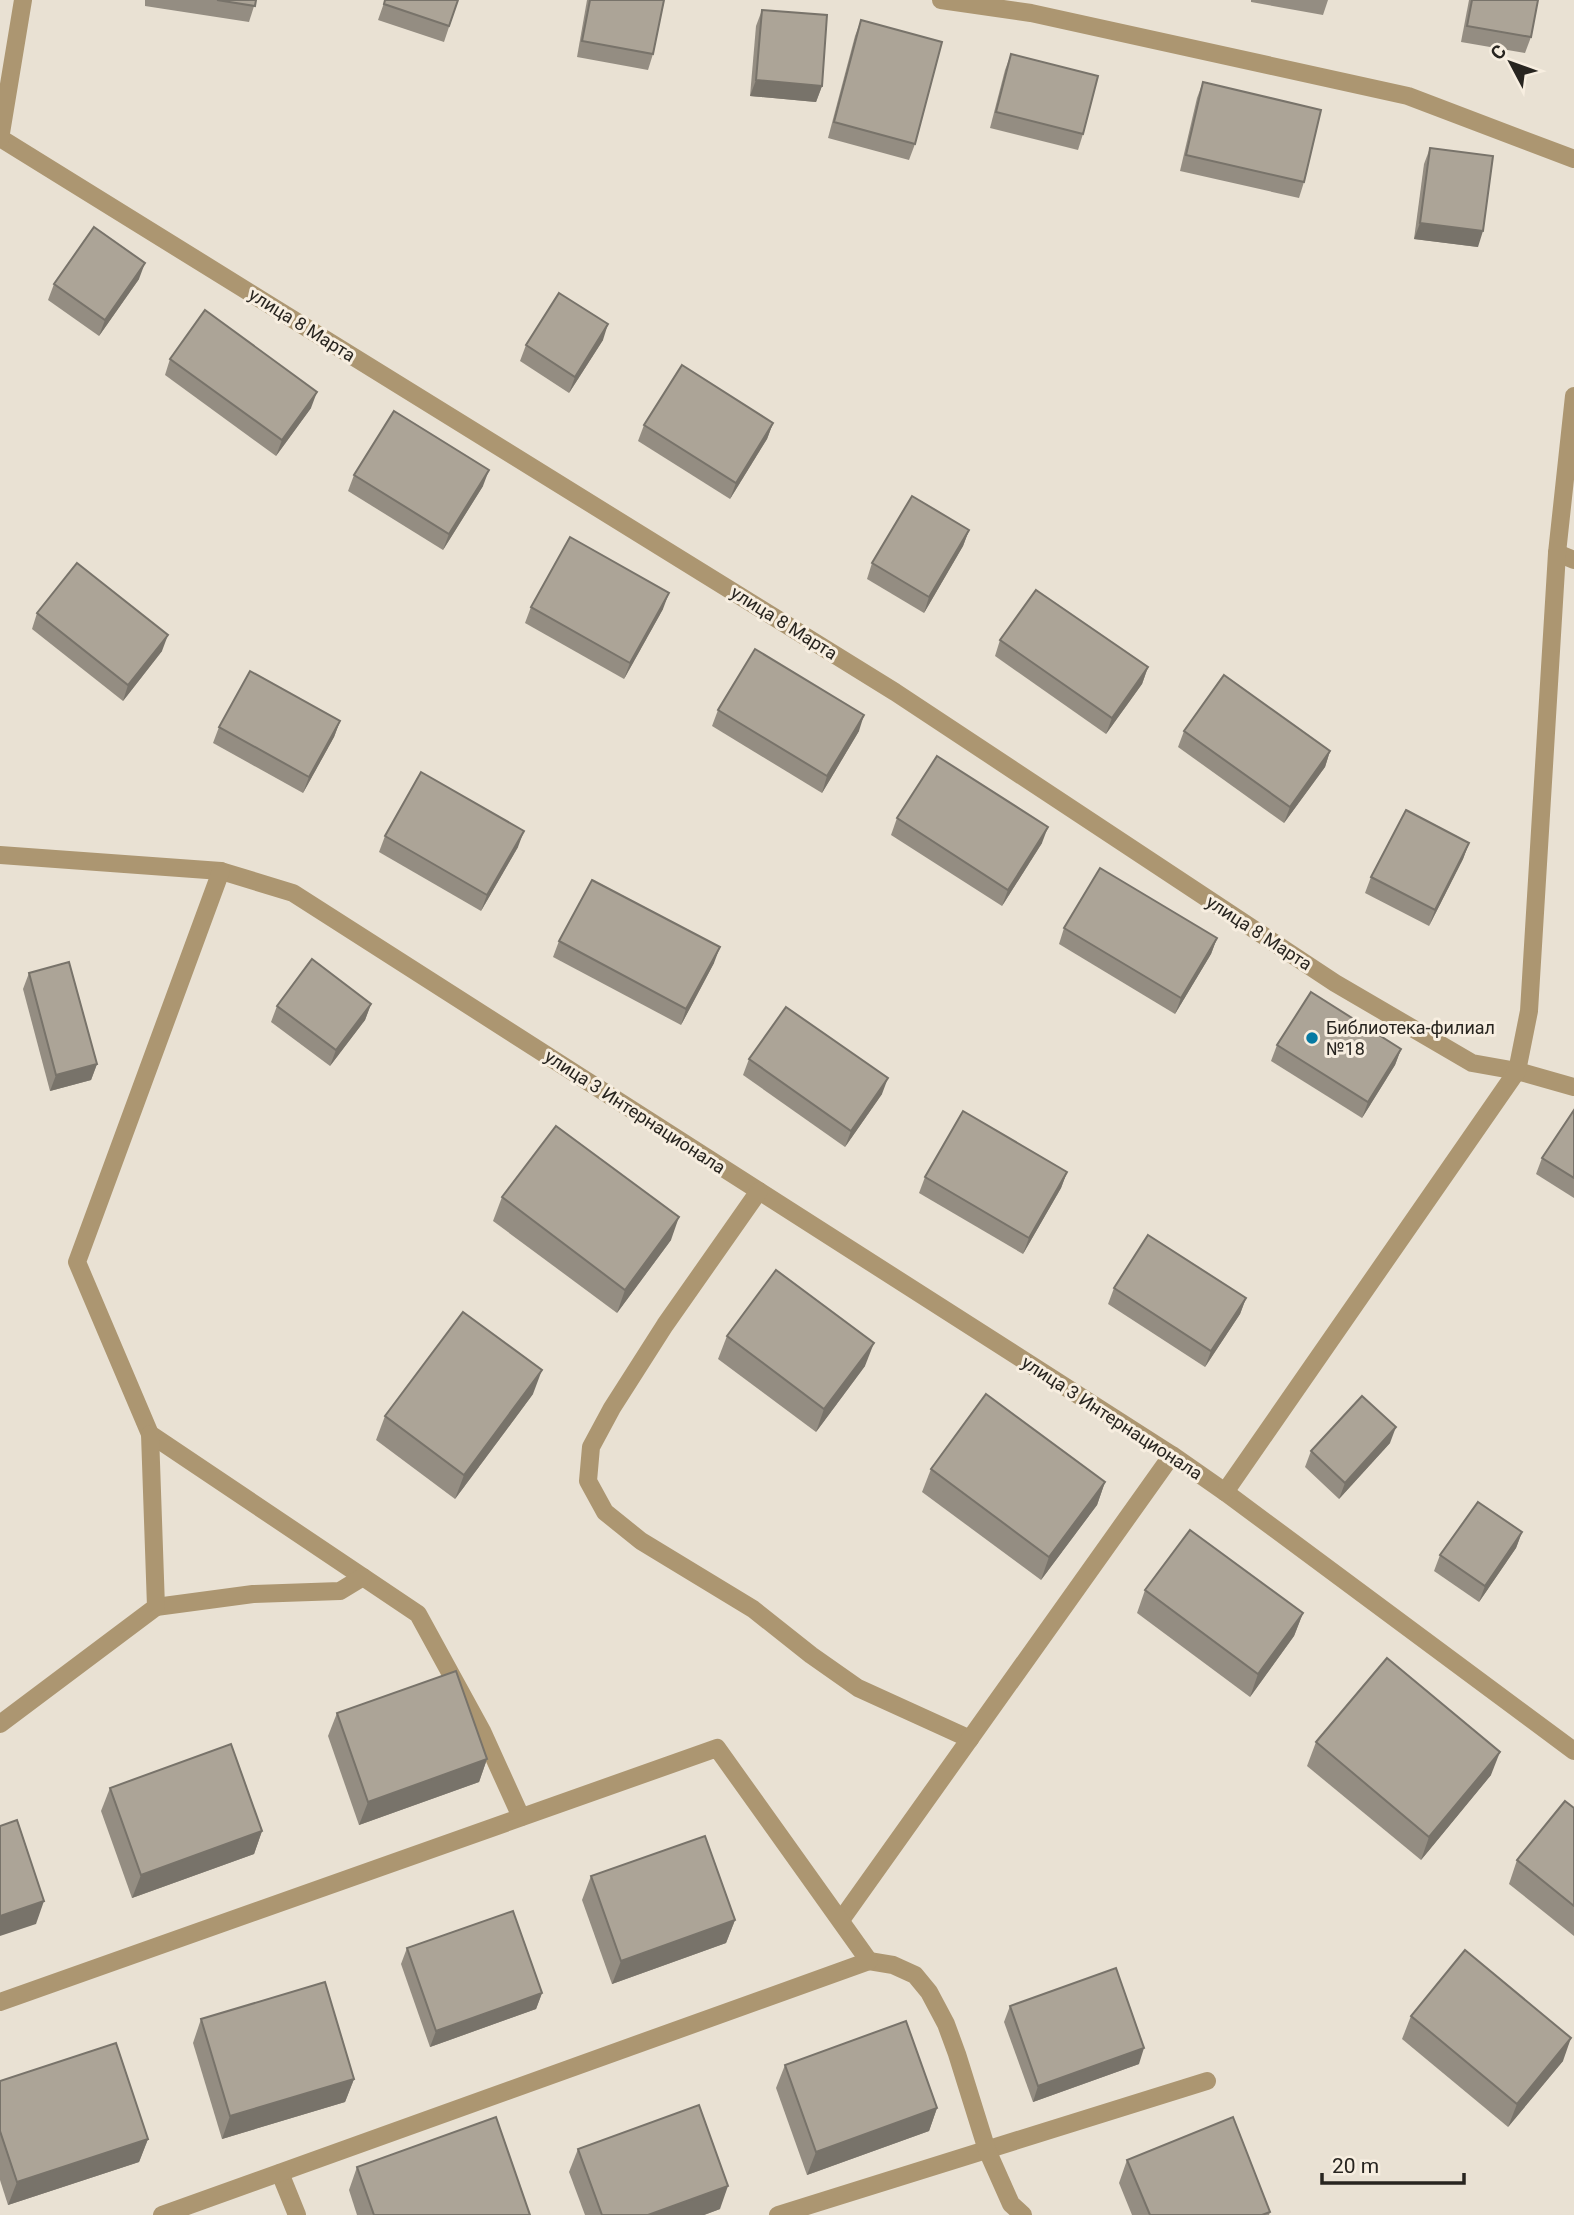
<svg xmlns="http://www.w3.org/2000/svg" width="1574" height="2215" viewBox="0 0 1574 2215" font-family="Roboto,sans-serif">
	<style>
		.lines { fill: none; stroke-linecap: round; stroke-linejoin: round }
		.service { stroke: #ac9671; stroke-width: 18 }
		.minor { stroke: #ac9671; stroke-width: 18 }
		.wall { fill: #948d82 }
		.shaded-wall { fill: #78736a }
		.building { fill: #aca497; stroke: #78736a; stroke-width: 2 }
		.poi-dot { fill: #067aa3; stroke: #f7eee0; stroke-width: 2.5 }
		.labels { text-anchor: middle; stroke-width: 6; stroke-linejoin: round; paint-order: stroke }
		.street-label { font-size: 18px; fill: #282520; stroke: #f7eee0 }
		.poi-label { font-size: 18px; fill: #282520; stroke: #f7eee0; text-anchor: start }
	</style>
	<rect width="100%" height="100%" fill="#e9e1d3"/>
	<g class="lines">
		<g class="service">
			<polyline points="280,2173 297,2215"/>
			<polyline points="778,2215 1207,2081"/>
		</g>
		<g class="minor">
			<polyline points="941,0 1031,13 1408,96 1574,159"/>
			<polyline points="0,138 895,692 1335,983 1472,1063 1517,1071 1574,1087"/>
			<polyline points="0,139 23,0"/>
			<polyline points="1557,553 1574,560"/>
			<polyline points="0,855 221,871 293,893 1172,1455 1225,1492 1574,1751"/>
			<polyline points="221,871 77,1262 150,1434 418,1614 482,1731 521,1817"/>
			<polyline points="759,1191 665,1325 612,1408 591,1447 588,1481 605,1512 641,1541 753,1609 811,1655 858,1688 970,1739"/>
			<polyline points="1225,1492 1517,1071 1529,1011 1557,553 1574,396"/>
			<polyline points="156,1607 253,1594 340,1591 363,1577"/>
			<polyline points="0,1724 156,1607 150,1434"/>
			<polyline points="841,1920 1172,1455"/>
			<polyline points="869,1961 893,1965 915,1975 929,1992 946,2024 957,2054 987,2150 1011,2204 1023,2215"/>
			<polyline points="0,2002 717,1748 869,1961 162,2215"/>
		</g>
	</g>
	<g class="wall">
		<polygon points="145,0 256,0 249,22 145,6"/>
		<polygon points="385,0 458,0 444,42 378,20"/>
		<polygon points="587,0 664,0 653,54 648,70 577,57"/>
		<polygon points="1251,0 1328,0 1323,15 1251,2"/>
		<polygon points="1469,0 1538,0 1531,37 1525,53 1461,42"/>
		<polygon points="762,10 822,86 816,102 750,96 756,26"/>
		<polygon points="861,20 915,144 909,160 828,138 855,36"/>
		<polygon points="1011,54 1083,134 1078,150 990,128 1005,70"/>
		<polygon points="1203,82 1304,182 1299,198 1180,171 1197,98"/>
		<polygon points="1430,148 1478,247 1414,239 1424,164"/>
		<polygon points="139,279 99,336 48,300 54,284"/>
		<polygon points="603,340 569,393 520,361 526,345"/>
		<polygon points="170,359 311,408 276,456 165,375"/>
		<polygon points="773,423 767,439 730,499 638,441 644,425"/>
		<polygon points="354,475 483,486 443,550 348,491"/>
		<polygon points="969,530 963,546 924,613 867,579 872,563"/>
		<polygon points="531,607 663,609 624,679 525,623"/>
		<polygon points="37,613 162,651 123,701 32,629"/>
		<polygon points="1000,640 1148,667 1142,684 1106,734 995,656"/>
		<polygon points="718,710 859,731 822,793 712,726"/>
		<polygon points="340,721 334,737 303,793 213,743 219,727"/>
		<polygon points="1184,731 1330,751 1325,767 1284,823 1178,747"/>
		<polygon points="897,818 1042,843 1002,906 891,835"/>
		<polygon points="385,836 518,847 481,911 379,852"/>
		<polygon points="1469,843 1463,859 1429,926 1365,893 1371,877"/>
		<polygon points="1064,928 1217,938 1211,954 1175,1014 1059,944"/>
		<polygon points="559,941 714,963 681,1025 553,957"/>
		<polygon points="29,973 97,1064 91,1080 50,1091 23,989"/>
		<polygon points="371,1004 365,1020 330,1066 271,1022 277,1006"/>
		<polygon points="1277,1045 1401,1049 1395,1065 1362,1118 1271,1061"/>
		<polygon points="749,1059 882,1094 845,1147 743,1075"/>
		<polygon points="1574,1110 1574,1198 1536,1174 1542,1158"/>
		<polygon points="1067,1172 1061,1188 1023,1254 919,1193 925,1177"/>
		<polygon points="502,1197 671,1240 617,1313 493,1221"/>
		<polygon points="1114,1288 1246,1298 1240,1314 1205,1367 1108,1304"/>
		<polygon points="727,1336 865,1366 816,1432 718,1359"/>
		<polygon points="533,1394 455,1499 376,1440 385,1416"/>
		<polygon points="1390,1443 1339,1499 1305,1467 1311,1451"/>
		<polygon points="931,1469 1105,1482 1097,1505 1041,1580 922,1492"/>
		<polygon points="1522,1532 1516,1548 1479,1602 1434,1571 1440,1555"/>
		<polygon points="1145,1590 1303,1613 1294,1636 1250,1697 1137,1613"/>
		<polygon points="337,1713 487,1759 479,1782 359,1825 328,1736"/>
		<polygon points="1316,1742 1491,1775 1421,1860 1307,1766"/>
		<polygon points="110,1788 262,1831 254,1854 132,1898 101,1811"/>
		<polygon points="1574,1808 1574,1936 1509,1884 1517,1860"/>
		<polygon points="591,1876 735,1920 726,1943 612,1984 582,1900"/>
		<polygon points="407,1948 542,1993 536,2009 430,2047 401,1964"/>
		<polygon points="1010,2006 1139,2064 1033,2102 1004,2022"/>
		<polygon points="1411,2016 1563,2061 1508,2127 1402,2039"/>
		<polygon points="201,2019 354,2079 345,2102 222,2139 193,2043"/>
		<polygon points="785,2065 937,2108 929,2131 807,2175 776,2088"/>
		<polygon points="0,2081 148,2139 139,2162 8,2205 0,2180"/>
		<polygon points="578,2149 720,2209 704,2215 585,2215 569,2172"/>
		<polygon points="1127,2160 1270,2212 1269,2215 1132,2215 1119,2183"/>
		<polygon points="357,2167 530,2215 357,2215 349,2190"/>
	</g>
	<g class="shaded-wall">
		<polygon points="756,80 822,86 816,102 750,96"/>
		<polygon points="1420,223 1483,231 1478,247 1414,239"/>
		<polygon points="145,263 139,279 99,336 105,320"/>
		<polygon points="608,324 603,340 569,393 575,377"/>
		<polygon points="317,392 311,408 276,456 282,440"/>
		<polygon points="773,423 767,439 730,499 736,483"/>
		<polygon points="489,470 483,486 443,550 449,534"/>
		<polygon points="969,530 963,546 924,613 929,597"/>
		<polygon points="669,593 663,609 624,679 630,663"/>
		<polygon points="168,635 162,651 123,701 128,685"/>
		<polygon points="1148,667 1142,684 1106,734 1112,718"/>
		<polygon points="864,715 859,731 822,793 827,776"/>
		<polygon points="340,721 334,737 303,793 309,777"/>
		<polygon points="1330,751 1325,767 1284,823 1290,807"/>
		<polygon points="1048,827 1042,843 1002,906 1008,890"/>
		<polygon points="524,831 518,847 481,911 487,895"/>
		<polygon points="1469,843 1463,859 1429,926 1435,910"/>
		<polygon points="1217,938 1211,954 1175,1014 1181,998"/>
		<polygon points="720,947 714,963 681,1025 686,1009"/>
		<polygon points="371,1004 365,1020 330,1066 336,1050"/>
		<polygon points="1401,1049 1395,1065 1362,1118 1368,1102"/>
		<polygon points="97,1064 91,1080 50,1091 56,1075"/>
		<polygon points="888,1078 882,1094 845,1147 851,1131"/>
		<polygon points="1067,1172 1061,1188 1023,1254 1029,1238"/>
		<polygon points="679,1217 671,1240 617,1313 625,1290"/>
		<polygon points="1246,1298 1240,1314 1205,1367 1211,1351"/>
		<polygon points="874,1343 865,1366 816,1432 824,1409"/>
		<polygon points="542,1370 533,1394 455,1499 464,1475"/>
		<polygon points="1396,1427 1390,1443 1339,1499 1345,1483"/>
		<polygon points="1105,1482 1097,1505 1041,1580 1049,1557"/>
		<polygon points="1522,1532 1516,1548 1479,1602 1485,1586"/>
		<polygon points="1303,1613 1294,1636 1250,1697 1258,1674"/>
		<polygon points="1500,1752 1491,1775 1421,1860 1429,1837"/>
		<polygon points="487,1759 479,1782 359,1825 368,1802"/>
		<polygon points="262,1831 254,1854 132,1898 141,1875"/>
		<polygon points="44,1901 36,1924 0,1936 0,1916"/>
		<polygon points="735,1920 726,1943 612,1984 621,1961"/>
		<polygon points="542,1993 536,2009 430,2047 436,2031"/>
		<polygon points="1571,2038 1563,2061 1508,2127 1517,2104"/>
		<polygon points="1144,2048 1139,2064 1033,2102 1038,2086"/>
		<polygon points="354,2079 345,2102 222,2139 230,2116"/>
		<polygon points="937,2108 929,2131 807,2175 816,2152"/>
		<polygon points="148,2139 139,2162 8,2205 17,2182"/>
		<polygon points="728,2186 720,2209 704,2215 648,2215"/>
	</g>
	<g class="building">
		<polygon points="217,0 256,0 255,6"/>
		<polygon points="385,0 458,0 449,26 384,4"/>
		<polygon points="590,0 664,0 653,54 582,41"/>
		<polygon points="1472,0 1538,0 1531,37 1467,26"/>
		<polygon points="762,10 827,15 822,86 756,80"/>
		<polygon points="861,20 942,42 915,144 834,122"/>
		<polygon points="1011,54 1098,76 1083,134 996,112"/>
		<polygon points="1203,82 1321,110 1304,182 1186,155"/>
		<polygon points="1430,148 1493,156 1483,231 1420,223"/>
		<polygon points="94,227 145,263 105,320 54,284"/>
		<polygon points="559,293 608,324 575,377 526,345"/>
		<polygon points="205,310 317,392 282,440 170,359"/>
		<polygon points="682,365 773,423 736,483 644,425"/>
		<polygon points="394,411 489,470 449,534 354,475"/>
		<polygon points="912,496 969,530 929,597 872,563"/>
		<polygon points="570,537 669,593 630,663 531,607"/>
		<polygon points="77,563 168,635 128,685 37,613"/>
		<polygon points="1036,590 1148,667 1112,718 1000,640"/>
		<polygon points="755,649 864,715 827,776 718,710"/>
		<polygon points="250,671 340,721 309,777 219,727"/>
		<polygon points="1224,675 1330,751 1290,807 1184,731"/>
		<polygon points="937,756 1048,827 1008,890 897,818"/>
		<polygon points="421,772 524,831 487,895 385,836"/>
		<polygon points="1406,810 1469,843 1435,910 1371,877"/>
		<polygon points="1100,868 1217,938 1181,998 1064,928"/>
		<polygon points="592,880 720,947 686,1009 559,941"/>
		<polygon points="312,959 371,1004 336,1050 277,1006"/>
		<polygon points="69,962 97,1064 56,1075 29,973"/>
		<polygon points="1311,992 1401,1049 1368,1102 1277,1045"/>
		<polygon points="786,1007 888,1078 851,1131 749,1059"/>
		<polygon points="1574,1110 1574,1178 1542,1158"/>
		<polygon points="963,1111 1067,1172 1029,1238 925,1177"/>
		<polygon points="556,1126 679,1217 625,1290 502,1197"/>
		<polygon points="1148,1235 1246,1298 1211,1351 1114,1288"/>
		<polygon points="776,1270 874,1343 824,1409 727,1336"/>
		<polygon points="463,1312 542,1370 464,1475 385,1416"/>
		<polygon points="986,1394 1105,1482 1049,1557 931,1469"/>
		<polygon points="1362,1396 1396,1427 1345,1483 1311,1451"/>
		<polygon points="1478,1502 1522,1532 1485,1586 1440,1555"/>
		<polygon points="1190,1530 1303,1613 1258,1674 1145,1590"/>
		<polygon points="1387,1658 1500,1752 1429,1837 1316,1742"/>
		<polygon points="456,1671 487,1759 368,1802 337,1713"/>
		<polygon points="231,1744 262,1831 141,1875 110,1788"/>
		<polygon points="1565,1801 1574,1808 1574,1906 1517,1860"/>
		<polygon points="17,1820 44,1901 0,1916 0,1826"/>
		<polygon points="705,1836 735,1920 621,1961 591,1876"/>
		<polygon points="513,1911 542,1993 436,2031 407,1948"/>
		<polygon points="1465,1950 1571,2038 1517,2104 1411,2016"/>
		<polygon points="1116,1968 1144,2048 1038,2086 1010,2006"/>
		<polygon points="325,1982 354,2079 230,2116 201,2019"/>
		<polygon points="906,2021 937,2108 816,2152 785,2065"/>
		<polygon points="116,2043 148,2139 17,2182 0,2131 0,2081"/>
		<polygon points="699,2105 728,2186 648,2215 602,2215 578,2149"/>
		<polygon points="496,2117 530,2215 374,2215 357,2167"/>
		<polygon points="1233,2117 1270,2212 1262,2215 1150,2215 1127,2160"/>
	</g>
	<circle class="poi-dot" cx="1312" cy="1038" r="7"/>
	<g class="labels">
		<g class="street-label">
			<text transform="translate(302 325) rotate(32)" y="6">улица 8 Марта</text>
			<text transform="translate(784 623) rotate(32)" y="6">улица 8 Марта</text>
			<text transform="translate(1259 933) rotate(33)" y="6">улица 8 Марта</text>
			<text transform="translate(635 1112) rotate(33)" y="6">улица 3 Интернационала</text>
			<text transform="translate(1112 1418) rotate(33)" y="6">улица 3 Интернационала</text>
		</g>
		<g class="poi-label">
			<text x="1326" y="1034">Библиотека-филиал<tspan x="1326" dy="21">№18</tspan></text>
		</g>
	</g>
	<g transform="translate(1511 63) rotate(311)" stroke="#f7eee0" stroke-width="5" paint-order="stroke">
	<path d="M0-5L12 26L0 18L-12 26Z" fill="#282520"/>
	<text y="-10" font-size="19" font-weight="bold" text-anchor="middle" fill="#282520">С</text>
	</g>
	<path d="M1322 2173v10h142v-10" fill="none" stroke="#282520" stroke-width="3.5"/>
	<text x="1332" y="2173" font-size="21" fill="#282520" stroke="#f7eee0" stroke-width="5" paint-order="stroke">20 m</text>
</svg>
